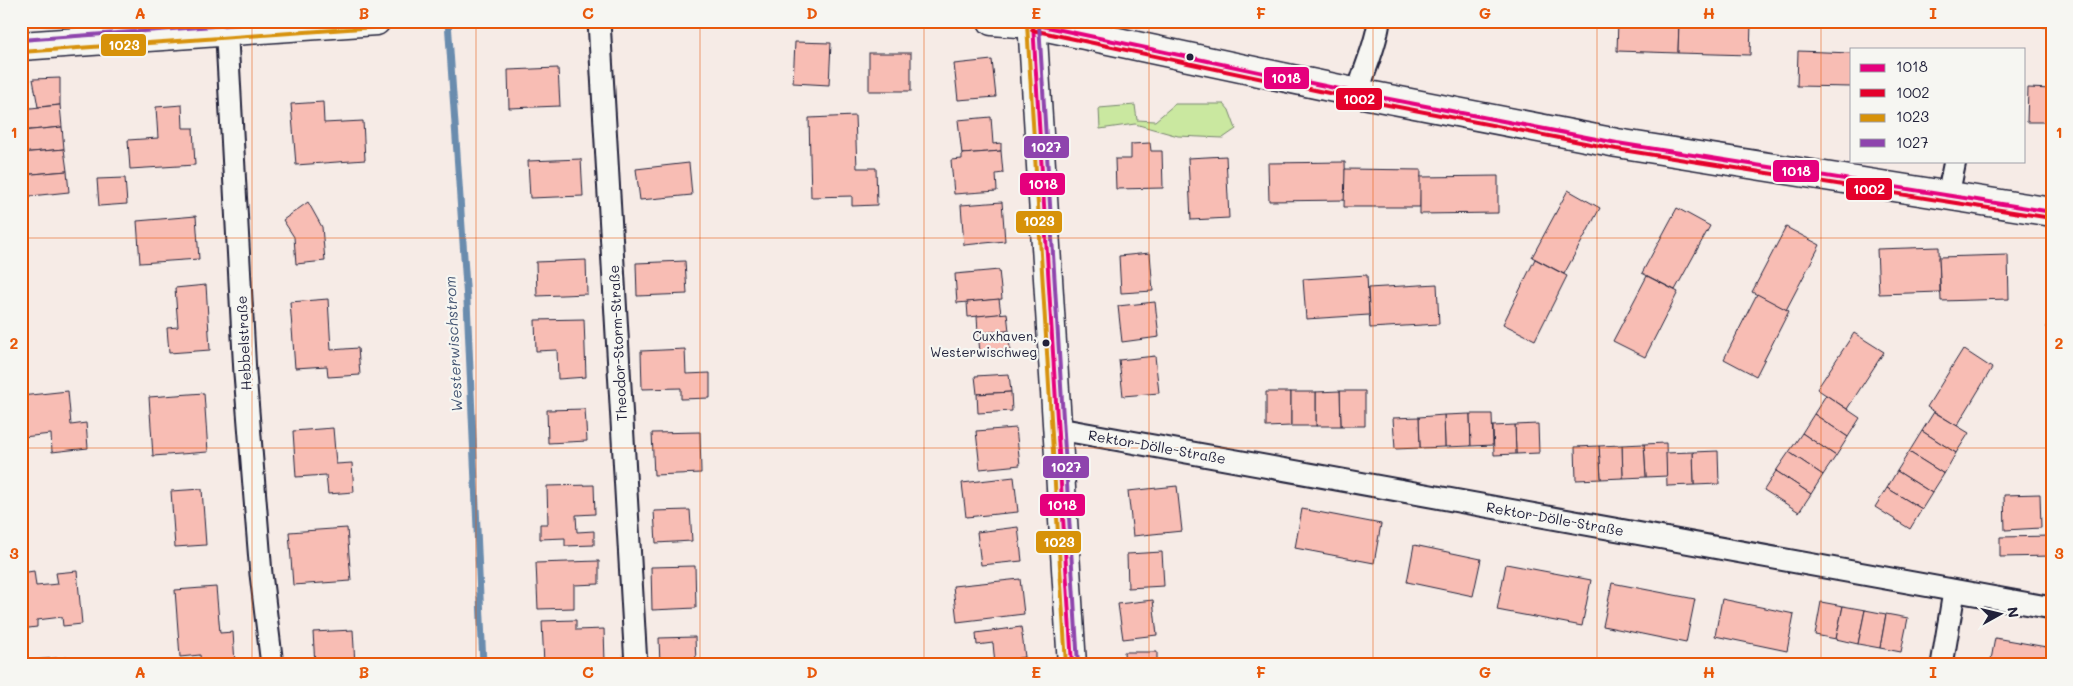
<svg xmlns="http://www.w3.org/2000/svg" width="2073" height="686" viewBox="0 0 2073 686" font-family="Mali,sans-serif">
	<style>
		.green { fill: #cae8a0; stroke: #76856e }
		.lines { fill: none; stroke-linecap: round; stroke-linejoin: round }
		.stream { stroke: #6b8cae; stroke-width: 7 }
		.building { fill: #f8bdb4; stroke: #22223b }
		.minor-casing { stroke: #22223b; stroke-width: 25 }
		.tertiary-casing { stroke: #22223b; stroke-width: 31 }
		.minor { stroke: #f6f6f2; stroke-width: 21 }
		.tertiary { stroke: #f6f6f2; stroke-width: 28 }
		.bus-1-casing { stroke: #f6f6f2; stroke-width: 8 }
		.bus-2-casing { stroke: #f6f6f2; stroke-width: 8 }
		.bus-3-casing { stroke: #f6f6f2; stroke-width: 8 }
		.bus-4-casing { stroke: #f6f6f2; stroke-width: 8 }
		.bus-1 { stroke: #e5007d; stroke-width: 4 }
		.bus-2 { stroke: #e4002b; stroke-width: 4 }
		.bus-3 { stroke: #d79209; stroke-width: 4 }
		.bus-4 { stroke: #8e44ad; stroke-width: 4 }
		.grid { fill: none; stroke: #e8590c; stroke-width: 1; stroke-opacity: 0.55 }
		.bus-dot { fill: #22223b; stroke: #f6f6f2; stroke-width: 2 }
		.labels { text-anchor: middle; stroke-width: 4.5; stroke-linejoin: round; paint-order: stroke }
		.bus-label { font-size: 13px; fill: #22223b; stroke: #f6f6f2; text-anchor: end }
		.street-label { font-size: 14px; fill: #22223b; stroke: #f6f6f2 }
		.water-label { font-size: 15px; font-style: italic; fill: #465774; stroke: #f6f6f2 }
		.line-badge { stroke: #f6f6f2; stroke-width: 2 }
		.badge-label { font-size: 14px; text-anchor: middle; font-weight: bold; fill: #fff }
		.neatline { fill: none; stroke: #e8590c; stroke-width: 2 }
		.grid-label { font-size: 16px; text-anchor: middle; font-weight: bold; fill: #e8590c }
	</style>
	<rect width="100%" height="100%" fill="#f6ebe6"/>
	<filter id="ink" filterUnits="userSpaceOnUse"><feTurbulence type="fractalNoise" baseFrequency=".02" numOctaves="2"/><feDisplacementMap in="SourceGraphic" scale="10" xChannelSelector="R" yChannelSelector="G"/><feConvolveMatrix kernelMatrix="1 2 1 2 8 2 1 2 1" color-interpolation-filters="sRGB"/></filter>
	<g filter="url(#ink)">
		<polygon class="green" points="1175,104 1224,104 1229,110 1236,129 1223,138 1178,136 1135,124 1100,129 1099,108 1135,105 1137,120 1155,121"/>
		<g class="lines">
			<polyline class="stream" points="448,21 467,301 483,665"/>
		</g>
		<g class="building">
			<polygon points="1448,21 1499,21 1499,23"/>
			<polygon points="1499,21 1570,21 1570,27 1499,23"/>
			<polygon points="1618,21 1679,21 1678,53 1617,51"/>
			<polygon points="1679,21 1751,23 1750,55 1678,53"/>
			<polygon points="2044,21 2052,21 2052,27 2043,27"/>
			<polygon points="795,42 831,43 829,85 793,83"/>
			<polygon points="1798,51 1852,53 1852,87 1797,86"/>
			<rect x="869" y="53" width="42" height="38"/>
			<polygon points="992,60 996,97 958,100 954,64"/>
			<polygon points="558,68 560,106 509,108 508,70"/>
			<polygon points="60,78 60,105 38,107 33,79"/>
			<polygon points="2028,88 2052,89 2052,122 2027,122"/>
			<polygon points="323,102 324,123 363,121 365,160 296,165 291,104"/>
			<polygon points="60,105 62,127 21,131 21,109"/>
			<polygon points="182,105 183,128 193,128 195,165 130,169 128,140 158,138 156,107"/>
			<polygon points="855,116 857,168 876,168 877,205 852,206 852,196 811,197 809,118"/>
			<polygon points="991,117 993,144 1001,143 1001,151 962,154 958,120"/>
			<polygon points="62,127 64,149 21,153 21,131"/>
			<polygon points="1150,143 1151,151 1162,151 1163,188 1116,189 1115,159 1131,159 1131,144"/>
			<polygon points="64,149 67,171 21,175 21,153"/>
			<polygon points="1001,151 1003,173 996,174 997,191 954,194 951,160 962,159 962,154"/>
			<polygon points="1226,156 1229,218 1191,220 1188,158"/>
			<polygon points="581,159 583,196 530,198 528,161"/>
			<polygon points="1345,162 1346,200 1269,201 1268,163"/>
			<polygon points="689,163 692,195 640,200 636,169"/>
			<polygon points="1345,169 1421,170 1420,207 1344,207"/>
			<polygon points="67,171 69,192 21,197 21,175"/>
			<polygon points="1498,176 1498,213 1420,214 1420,177"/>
			<polygon points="125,178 127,204 99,206 97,179"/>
			<polygon points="1568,190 1600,208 1564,274 1532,257"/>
			<polygon points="308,202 322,227 325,261 296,264 294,237 283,220"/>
			<polygon points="1002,202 1005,241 964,245 961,205"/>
			<polygon points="1677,208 1710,226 1675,290 1642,273"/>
			<polygon points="196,216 199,259 140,263 137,221"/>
			<polygon points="1786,227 1820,245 1786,310 1752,292"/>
			<polygon points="1939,247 1940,292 1879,294 1877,249"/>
			<polygon points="1150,253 1153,291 1121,293 1119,256"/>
			<polygon points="2008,255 2009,299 1941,301 1939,257"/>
			<polygon points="1535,259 1567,276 1535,340 1503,324"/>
			<polygon points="586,260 587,294 537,296 536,262"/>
			<polygon points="685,261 687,294 637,296 636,263"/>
			<polygon points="999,270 1002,299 957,303 955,274"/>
			<polygon points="1367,275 1369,315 1306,319 1303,279"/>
			<polygon points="1647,276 1678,292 1645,357 1613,341"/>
			<polygon points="1437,284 1439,324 1370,328 1368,288"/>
			<polygon points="206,285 210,350 169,353 167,328 178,327 175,288"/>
			<polygon points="1757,294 1789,311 1756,376 1724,359"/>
			<polygon points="328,299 331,350 358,348 360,375 328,377 327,366 295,368 290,302"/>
			<polygon points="999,299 1001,314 968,317 967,302"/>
			<polygon points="1155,302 1159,337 1122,342 1118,306"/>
			<polygon points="2047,306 2052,307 2052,328 2047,328"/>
			<polygon points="1007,313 1009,331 978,333 977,316"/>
			<polygon points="584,319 586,377 558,379 557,350 536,351 535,320"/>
			<polygon points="1009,331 1010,350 980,352 978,333"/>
			<polygon points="1854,333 1884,352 1847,409 1817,389"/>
			<polygon points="685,349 686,374 710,373 710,398 681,399 681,388 642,389 641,351"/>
			<polygon points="1963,349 1992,368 1957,426 1927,407"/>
			<polygon points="1155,356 1159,393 1123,396 1119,360"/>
			<polygon points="1009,374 1011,392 977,394 975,376"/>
			<polygon points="68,391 71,425 86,423 88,448 52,452 51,434 23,437 21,396"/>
			<polygon points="1340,391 1365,391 1365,426 1341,426"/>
			<polygon points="1340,391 1341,426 1316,426 1316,392"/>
			<polygon points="1011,392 1012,411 978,413 977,394"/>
			<polygon points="1266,392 1291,392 1291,426 1266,427"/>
			<rect x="1291" y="392" width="25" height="34"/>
			<polygon points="204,393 208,452 153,456 149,397"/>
			<polygon points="1826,395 1860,418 1848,437 1814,414"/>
			<polygon points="585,409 587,441 548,443 547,410"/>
			<polygon points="1934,412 1969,433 1956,453 1922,431"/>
			<polygon points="1470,414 1471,446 1445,447 1444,415"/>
			<polygon points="1470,414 1492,414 1493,445 1471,446"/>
			<polygon points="1814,414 1848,437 1836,456 1802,433"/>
			<polygon points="1444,415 1445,447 1420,448 1419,417"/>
			<polygon points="1419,417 1420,448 1395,449 1393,418"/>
			<polygon points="1538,424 1539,453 1516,454 1515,425"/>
			<polygon points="1515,425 1516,454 1494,455 1493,426"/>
			<polygon points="333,428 336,464 352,463 354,492 328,494 326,475 296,477 293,431"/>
			<polygon points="1016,428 1020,465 980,469 976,431"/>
			<polygon points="1922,431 1956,453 1944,474 1909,452"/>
			<polygon points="700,432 701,473 654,475 652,433"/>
			<polygon points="1802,433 1836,456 1823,475 1789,452"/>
			<polygon points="1666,443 1667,476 1646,477 1644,444"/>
			<polygon points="1644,444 1646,477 1623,478 1622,445"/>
			<polygon points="1622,445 1623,478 1601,479 1599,446"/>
			<polygon points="1599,446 1601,479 1576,480 1575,447"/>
			<polygon points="1718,451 1719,484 1694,485 1693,452"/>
			<polygon points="1693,452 1694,485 1667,486 1666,453"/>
			<polygon points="1789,452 1823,475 1811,494 1776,471"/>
			<polygon points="1909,452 1944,474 1932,493 1897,471"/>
			<polygon points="1776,471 1811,494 1799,512 1764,490"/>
			<polygon points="1897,471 1932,493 1922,509 1887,488"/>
			<polygon points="1014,477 1018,512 966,517 962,483"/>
			<polygon points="594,485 595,514 576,515 577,532 594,531 594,545 565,546 565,538 540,539 540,524 548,524 547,486"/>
			<polygon points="1177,486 1182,531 1133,536 1128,491"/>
			<polygon points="1887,488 1922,509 1910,529 1875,507"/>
			<polygon points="202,489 206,545 175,547 171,491"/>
			<polygon points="2040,494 2041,528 2005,530 2004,495"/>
			<polygon points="1302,509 1381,524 1374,563 1295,548"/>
			<polygon points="690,510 692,541 656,543 654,511"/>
			<polygon points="1018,527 1022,561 981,565 977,532"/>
			<polygon points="347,528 351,581 293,585 289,532"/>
			<polygon points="2052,536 2052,556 2000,557 2000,537"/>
			<polygon points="1414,545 1481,559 1473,596 1407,582"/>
			<polygon points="1162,552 1164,586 1128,588 1127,554"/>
			<polygon points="599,561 599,584 574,585 574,608 538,609 536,563"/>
			<polygon points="1506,564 1591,580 1582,626 1497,610"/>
			<polygon points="695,566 696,608 652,610 651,567"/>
			<polygon points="34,571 36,586 58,584 56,573 77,571 82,624 63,626 62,617 37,620 37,627 21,629 21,573"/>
			<polygon points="1020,579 1024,614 957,622 953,586"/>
			<polygon points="1612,583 1695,599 1686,643 1603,626"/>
			<polygon points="216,587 220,633 233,632 235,664 201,665 200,655 180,657 175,590"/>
			<polygon points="1722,599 1794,614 1787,651 1715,636"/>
			<polygon points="1153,600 1157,635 1123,639 1118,604"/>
			<polygon points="1821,602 1843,606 1836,639 1815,635"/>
			<polygon points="1843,606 1865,610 1858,644 1836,639"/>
			<polygon points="1865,610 1886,614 1880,648 1858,644"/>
			<polygon points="1886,614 1908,618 1901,652 1880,648"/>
			<polygon points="576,620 576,630 604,629 605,663 544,665 542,621"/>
			<polygon points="1021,627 1025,657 1018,658 1019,664 995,665 993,643 977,645 976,633"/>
			<polygon points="353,630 355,665 315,665 313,632"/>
			<polygon points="695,637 696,664 660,665 659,638"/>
			<polygon points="1995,638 2052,648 2052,665 1990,665"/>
			<polygon points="1124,652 1157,652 1157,665 1125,665"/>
			<polygon points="70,657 71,665 33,665 32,660"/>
		</g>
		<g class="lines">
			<g class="minor-casing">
				<g id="minor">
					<polyline points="226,21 245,374 261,574 272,665"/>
					<polyline points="599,21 636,665"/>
					<path d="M1358 93C1364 68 1376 47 1379 21"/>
					<polyline points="1948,195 1955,161"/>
					<polyline points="1059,429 2052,608"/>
					<polyline points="1942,665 1954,592"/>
				</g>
			</g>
			<g class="tertiary-casing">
				<g id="tertiary">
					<polyline points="992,21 1033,24 1358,93 1617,143 2052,212"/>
					<polyline points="1032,21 1072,665"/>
					<polyline points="21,46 376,21"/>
				</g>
			</g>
			<use href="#minor" class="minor"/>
			<use href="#tertiary" class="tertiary"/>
			<g class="bus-1-casing">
				<g id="bus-1">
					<polyline points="1033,24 1358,93 1617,143 2052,212"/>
					<polyline points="1033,24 1072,665"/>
				</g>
			</g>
			<g class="bus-2-casing">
				<polyline id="bus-2" points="1032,30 1357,99 1616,149 2051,218"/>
			</g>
			<g class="bus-3-casing">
				<g id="bus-3">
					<polyline points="1027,24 1066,665"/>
					<polyline points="21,52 376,27"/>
				</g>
			</g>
			<g class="bus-4-casing">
				<g id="bus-4">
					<polyline points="1039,24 1078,665"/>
					<polyline points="21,40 283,21"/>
				</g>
			</g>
			<use href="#bus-1" class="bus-1"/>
			<use href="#bus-2" class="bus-2"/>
			<use href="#bus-3" class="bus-3"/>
			<use href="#bus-4" class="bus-4"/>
		</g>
	</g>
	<path class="grid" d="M252 21V665M476 21V665M700 21V665M924 21V665M1149 21V665M1373 21V665M1597 21V665M1821 21V665M21 238H2052M21 448H2052"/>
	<g class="bus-dot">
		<circle cx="1190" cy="57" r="4.5"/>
		<circle cx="1046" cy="343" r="4.5"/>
	</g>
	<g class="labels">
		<g class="bus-label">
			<text x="1037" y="341">Cuxhaven,<tspan x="1037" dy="16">Westerwischweg</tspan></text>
		</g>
		<g class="street-label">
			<text transform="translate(244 343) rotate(-93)" y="5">Hebbelstraße</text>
			<text transform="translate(618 343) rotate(-93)" y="5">Theodor-Storm-Straße</text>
			<text transform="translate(1157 447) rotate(10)" y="5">Rektor-Dölle-Straße</text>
			<text transform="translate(1555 519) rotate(10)" y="5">Rektor-Dölle-Straße</text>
		</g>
		<g class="water-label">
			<text transform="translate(454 344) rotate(-93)" y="5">Westerwischstrom</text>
		</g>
	</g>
	<g class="line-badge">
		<rect x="100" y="33" width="47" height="24" rx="5" fill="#d79209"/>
		<rect x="1263" y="66" width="47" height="24" rx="5" fill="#e5007d"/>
		<rect x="1335" y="87" width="48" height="24" rx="5" fill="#e4002b"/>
		<rect x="1023" y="135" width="47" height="24" rx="5" fill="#8e44ad"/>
		<rect x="1772" y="159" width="48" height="24" rx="5" fill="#e5007d"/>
		<rect x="1019" y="172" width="47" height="24" rx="5" fill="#e5007d"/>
		<rect x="1845" y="177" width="48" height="24" rx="5" fill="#e4002b"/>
		<rect x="1015" y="210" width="48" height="24" rx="5" fill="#d79209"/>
		<rect x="1042" y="455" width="48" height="24" rx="5" fill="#8e44ad"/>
		<rect x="1039" y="493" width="47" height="24" rx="5" fill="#e5007d"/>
		<rect x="1035" y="530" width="47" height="24" rx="5" fill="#d79209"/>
	</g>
	<g class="badge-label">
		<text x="124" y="50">1023</text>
		<text x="1286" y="83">1018</text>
		<text x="1359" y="104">1002</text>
		<text x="1046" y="152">1027</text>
		<text x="1796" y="176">1018</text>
		<text x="1043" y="189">1018</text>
		<text x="1869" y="194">1002</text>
		<text x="1039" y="226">1023</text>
		<text x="1066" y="472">1027</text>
		<text x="1062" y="510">1018</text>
		<text x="1059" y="547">1023</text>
	</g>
	<rect width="2073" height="686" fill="none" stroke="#f6f6f2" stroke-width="55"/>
	<rect x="1850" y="48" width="175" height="115" fill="#f6f6f2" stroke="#a1a1a9"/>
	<rect x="1860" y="64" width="25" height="8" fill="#e5007d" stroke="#a1a1a9"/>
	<text x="1896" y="72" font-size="15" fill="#22223b">1018</text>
	<rect x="1860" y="89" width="25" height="8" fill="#e4002b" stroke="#a1a1a9"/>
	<text x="1896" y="98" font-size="15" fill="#22223b">1002</text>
	<rect x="1860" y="114" width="25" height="8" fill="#d79209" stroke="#a1a1a9"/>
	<text x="1896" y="122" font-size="15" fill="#22223b">1023</text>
	<rect x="1860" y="139" width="25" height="8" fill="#8e44ad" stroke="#a1a1a9"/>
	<text x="1896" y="148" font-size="15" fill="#22223b">1027</text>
	<g transform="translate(2000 614) rotate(82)" stroke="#f6f6f2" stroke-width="4" paint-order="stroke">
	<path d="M0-4L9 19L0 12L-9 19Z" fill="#22223b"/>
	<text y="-8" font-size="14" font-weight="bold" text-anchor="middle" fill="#22223b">N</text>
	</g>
	<rect x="28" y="28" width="2018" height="630" class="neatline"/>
	<g class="grid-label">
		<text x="140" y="19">A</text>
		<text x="364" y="19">B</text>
		<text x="588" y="19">C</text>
		<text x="812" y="19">D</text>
		<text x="1036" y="19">E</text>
		<text x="1261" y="19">F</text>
		<text x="1485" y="19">G</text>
		<text x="1709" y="19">H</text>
		<text x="1933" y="19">I</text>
		<text x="14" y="138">1</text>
		<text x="2059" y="138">1</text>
		<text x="14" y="349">2</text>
		<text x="2059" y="349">2</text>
		<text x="14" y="559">3</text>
		<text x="2059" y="559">3</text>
		<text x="140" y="678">A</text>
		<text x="364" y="678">B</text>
		<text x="588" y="678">C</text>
		<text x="812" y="678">D</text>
		<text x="1036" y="678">E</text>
		<text x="1261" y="678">F</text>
		<text x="1485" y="678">G</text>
		<text x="1709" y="678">H</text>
		<text x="1933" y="678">I</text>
	</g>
</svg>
